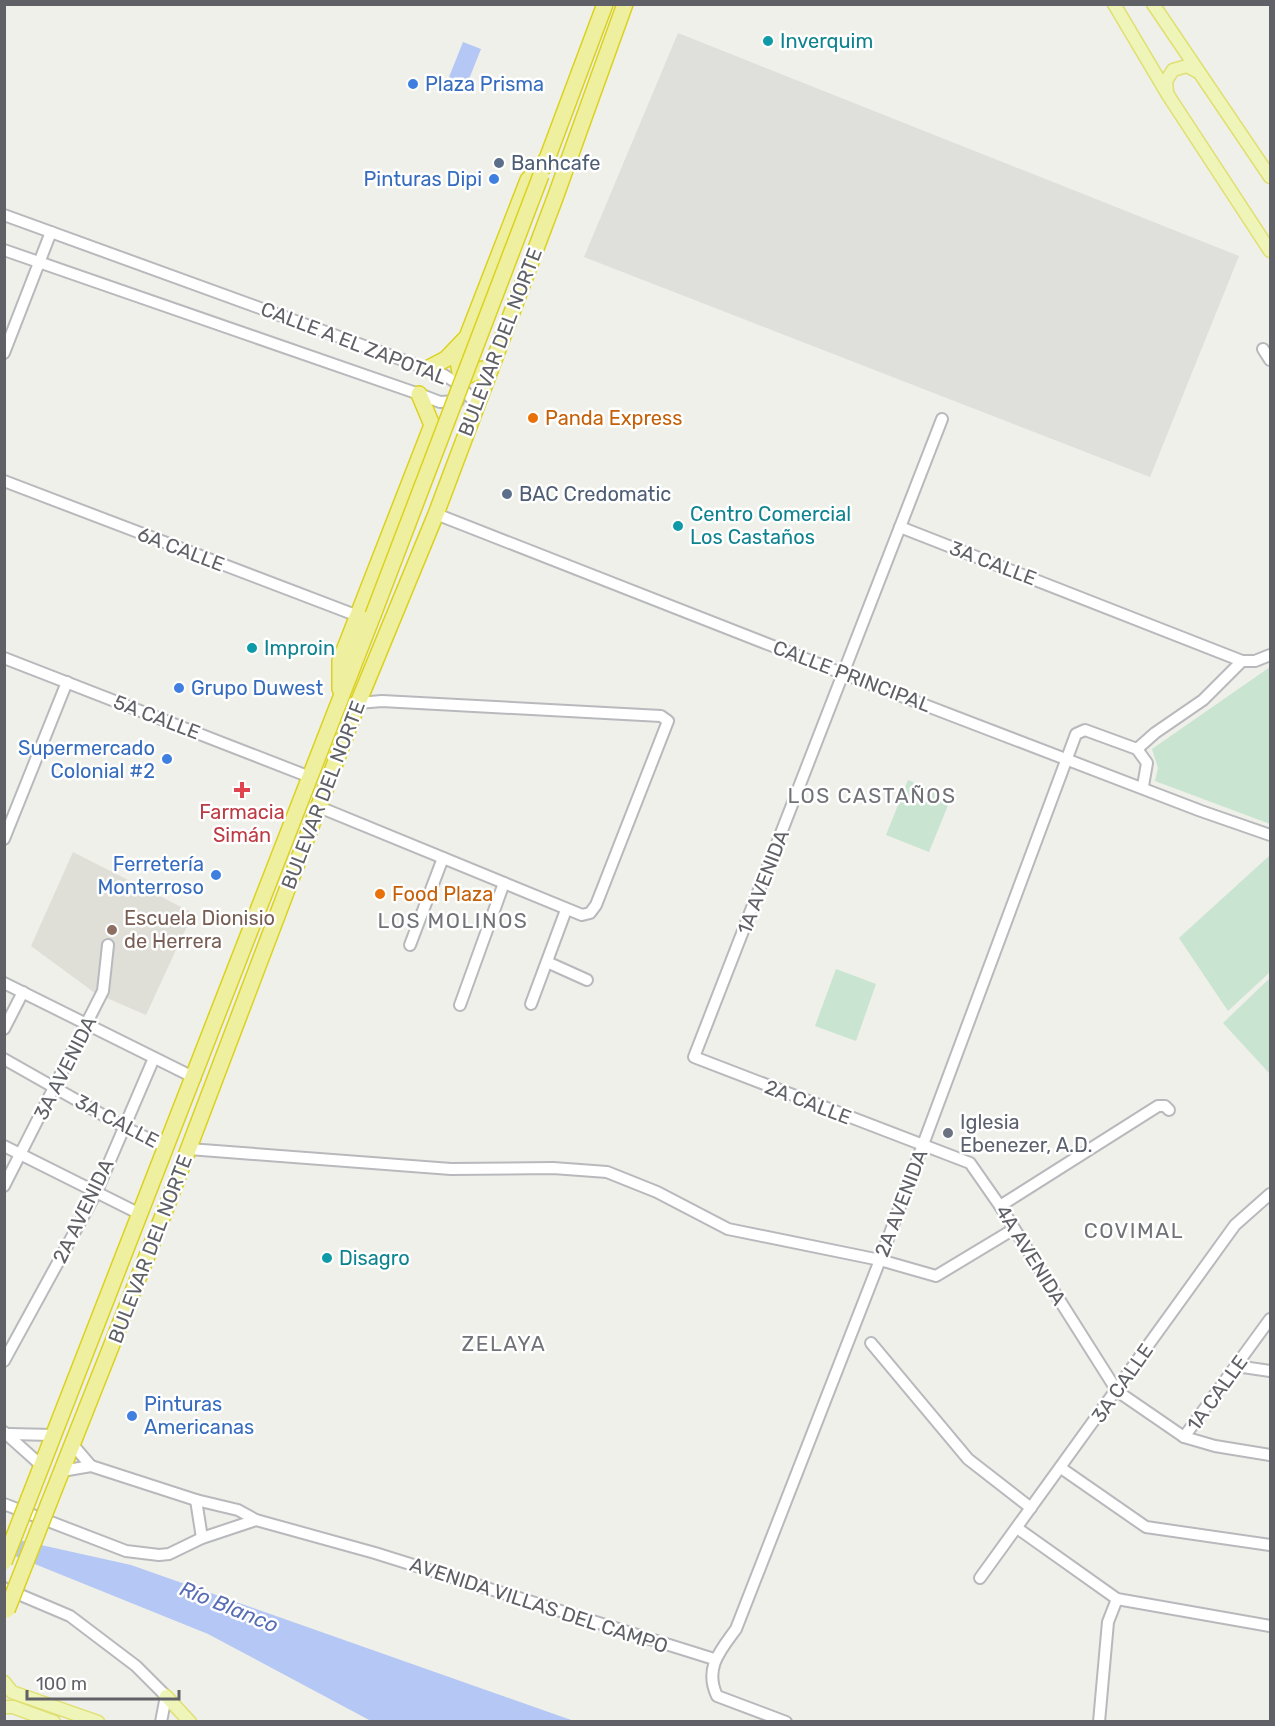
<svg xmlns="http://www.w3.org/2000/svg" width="1275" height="1726" viewBox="0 0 1275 1726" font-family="Rubik,sans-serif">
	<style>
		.industrial { fill: #dfdfdb }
		.education { fill: #dfdfd7 }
		.green { fill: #c9e4d0 }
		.water { fill: #b4c7f5 }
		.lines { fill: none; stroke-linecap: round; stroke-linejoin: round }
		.minor-casing { stroke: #b8b9bd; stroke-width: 14 }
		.major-casing { stroke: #e0df71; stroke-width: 15 }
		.highway-casing { stroke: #dbd21e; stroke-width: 18 }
		.minor { stroke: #fff; stroke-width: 10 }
		.major { stroke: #eff5b8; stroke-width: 12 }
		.highway { stroke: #eff09f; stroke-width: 15 }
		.highway-bridge-casing { stroke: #dbd21e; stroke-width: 18; stroke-linecap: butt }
		.highway-bridge { stroke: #eff09f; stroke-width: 15 }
		.culture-dot { fill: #0f9aa8; stroke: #fff; stroke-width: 2 }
		.shop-dot { fill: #3f7fe0; stroke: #fff; stroke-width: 2 }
		.service-dot { fill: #5c6f8a; stroke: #fff; stroke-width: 2 }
		.food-dot { fill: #e8710a; stroke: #fff; stroke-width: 2 }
		.health-dot { fill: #e0444e; stroke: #fff; stroke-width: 2 }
		.education-dot { fill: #8d6e63; stroke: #fff; stroke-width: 2 }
		.worship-dot { fill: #6b7280; stroke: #fff; stroke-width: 2 }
		.labels { text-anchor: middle; stroke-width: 5; stroke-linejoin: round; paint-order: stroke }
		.culture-label { font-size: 20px; fill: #0d838f; stroke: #fff; text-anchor: start }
		.shop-label { font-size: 20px; fill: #366cbe; stroke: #fff; text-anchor: start }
		.service-label { font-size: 20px; fill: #4e5e75; stroke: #fff; text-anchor: start }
		.street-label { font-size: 20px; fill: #606167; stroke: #fff }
		.food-label { font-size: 20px; fill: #c56008; stroke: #fff; text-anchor: start }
		.health-label { font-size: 20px; fill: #be3a42; stroke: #fff }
		.education-label { font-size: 20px; fill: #785e54; stroke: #fff; text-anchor: start }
		.worship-label { font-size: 20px; fill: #5b616d; stroke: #fff; text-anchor: start }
		.neighbourhood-label { font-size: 21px; letter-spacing: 1.5px; fill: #717378; stroke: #fff }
		.water-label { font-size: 21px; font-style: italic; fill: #586db6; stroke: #fff }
	</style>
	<rect width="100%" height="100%" fill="#eff0e9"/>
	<polygon class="industrial" points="678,33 1239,256 1150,477 584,257"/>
	<polygon class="education" points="73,852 193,913 146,1015 95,993 31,946"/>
	<g class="green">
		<polygon points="1270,667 1270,824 1155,781 1158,768 1152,749"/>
		<polygon points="908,780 951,798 929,852 886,835"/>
		<polygon points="1269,856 1270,972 1228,1011 1179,938"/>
		<polygon points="836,969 876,984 856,1041 815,1026"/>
		<polygon points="1270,978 1270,1074 1223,1023"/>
	</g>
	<g class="water">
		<polygon points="463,42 481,49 467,84 449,77"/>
		<polygon points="5,1537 131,1565 574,1721 371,1721 208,1634 5,1552"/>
	</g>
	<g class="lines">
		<g class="minor-casing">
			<g id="minor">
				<polyline points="4,215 444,375 457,383 471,398"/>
				<polyline points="4,250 419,394 440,402 458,401"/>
				<polyline points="1263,349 1270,360"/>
				<polyline points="4,353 51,232"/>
				<polyline points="942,419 694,1057 970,1163 1000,1206 1117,1391 1184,1437 1215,1446 1270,1455"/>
				<polyline points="4,481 358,616"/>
				<polyline points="436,514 844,674 1201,811 1270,835"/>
				<polyline points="900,527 1242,661 1255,661 1270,655"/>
				<polyline points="4,658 310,777"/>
				<polyline points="1137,749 1155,733 1203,700 1242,661"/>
				<polyline points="319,807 582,915 590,913 596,905 668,721 661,716 382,701 358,703"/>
				<polyline points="4,839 67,682"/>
				<polyline points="410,945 443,858"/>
				<polyline points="547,962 587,980"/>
				<polyline points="4,983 195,1078"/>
				<polyline points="531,1004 566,910"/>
				<polyline points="460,1005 504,883"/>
				<polyline points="4,1029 23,992"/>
				<polyline points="4,1059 124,1127 166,1147"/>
				<polyline points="4,1146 140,1214"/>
				<polyline points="189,1149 451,1169 553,1168 607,1172 657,1192 728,1229 880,1260 936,1276 1014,1229"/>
				<polyline points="4,1186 103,991 108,945"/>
				<polyline points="1000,1206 1158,1106 1165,1106 1169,1110"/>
				<polyline points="871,1343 968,1459 1031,1508"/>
				<polyline points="4,1361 96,1193 154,1058"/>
				<polyline points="1236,1366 1270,1371"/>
				<polyline points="4,1432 42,1466"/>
				<polyline points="9,1434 53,1435"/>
				<polyline points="1184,1437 1270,1319"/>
				<polyline points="73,1445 91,1466"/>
				<polyline points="1061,1468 1146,1527 1270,1545"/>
				<polyline points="62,1471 91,1466 196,1500 238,1510 256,1520 375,1553 714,1659"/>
				<polyline points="196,1500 202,1538"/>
				<polyline points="4,1504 126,1551 159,1555 169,1554 202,1538 256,1520"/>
				<polyline points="1017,1528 1117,1599 1270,1626"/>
				<polyline points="980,1578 1235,1225 1270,1194"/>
				<polyline points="4,1588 70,1616 136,1666 166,1696 161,1722"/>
				<path d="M786 1722 717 1696C704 1668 720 1651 736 1629L880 1260 1076 734 1085 730 1137 749 1147 763 1143 786"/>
				<polyline points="1099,1722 1108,1622 1117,1599"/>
			</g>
		</g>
		<g class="major-casing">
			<g id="major">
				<polyline points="1114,4 1168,95 1270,251"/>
				<polyline points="1153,4 1270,177"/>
				<polyline points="1167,92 1166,81 1173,70 1187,66 1198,72"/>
				<polyline points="4,1682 12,1692 98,1722"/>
				<polyline points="166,1696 190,1722"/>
				<polyline points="4,1707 13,1707 54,1722"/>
			</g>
		</g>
		<g class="highway-casing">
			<g id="highway">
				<polyline points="544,167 605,4"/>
				<polyline points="456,351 460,372 469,375 483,369"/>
				<polyline points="427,369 446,359 467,337 528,180 548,158"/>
				<polyline points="340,689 340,661 432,425 419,394"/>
				<polyline points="29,1498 373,615"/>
				<polyline points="49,1503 166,1208 358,703 436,514 555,198 625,4"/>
			</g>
		</g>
		<use href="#minor" class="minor"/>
		<use href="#major" class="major"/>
		<use href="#highway" class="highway"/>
		<g class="highway-bridge-casing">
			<g id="highway-bridge">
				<polyline points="373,615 541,175"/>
				<polyline points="4,1562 29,1498"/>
				<polyline points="7,1610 49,1503"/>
			</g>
		</g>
		<use href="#highway-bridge" class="highway-bridge"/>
	</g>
	<g class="culture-dot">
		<circle cx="768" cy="41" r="6"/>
		<circle cx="678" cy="526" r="6"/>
		<circle cx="252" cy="648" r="6"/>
		<circle cx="327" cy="1258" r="6"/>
	</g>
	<g class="shop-dot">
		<circle cx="413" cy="84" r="6"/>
		<circle cx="494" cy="179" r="6"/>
		<circle cx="179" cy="688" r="6"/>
		<circle cx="167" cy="759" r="6"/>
		<circle cx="216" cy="875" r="6"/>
		<circle cx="132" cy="1416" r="6"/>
	</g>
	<g class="service-dot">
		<circle cx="499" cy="163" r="6"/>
		<circle cx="507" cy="494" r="6"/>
	</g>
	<g class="food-dot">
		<circle cx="533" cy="418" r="6"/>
		<circle cx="380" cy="894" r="6"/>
	</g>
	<path class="health-dot" d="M239 781h6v6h6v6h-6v6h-6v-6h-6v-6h6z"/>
	<circle class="education-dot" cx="112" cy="930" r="6"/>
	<circle class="worship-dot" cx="948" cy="1133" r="6"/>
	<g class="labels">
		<g class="culture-label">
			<text x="780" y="48">Inverquim</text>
			<text x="690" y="521">Centro Comercial<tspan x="690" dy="23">Los Castaños</tspan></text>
			<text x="264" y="655">Improin</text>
			<text x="339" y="1265">Disagro</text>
		</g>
		<g class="shop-label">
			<text x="425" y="91">Plaza Prisma</text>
			<text x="482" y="186" text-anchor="end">Pinturas Dipi</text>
			<text x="191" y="695">Grupo Duwest</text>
			<text x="155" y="755" text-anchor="end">Supermercado<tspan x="155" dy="23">Colonial #2</tspan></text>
			<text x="204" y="871" text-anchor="end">Ferretería<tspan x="204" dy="23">Monterroso</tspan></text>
			<text x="144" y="1411">Pinturas<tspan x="144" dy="23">Americanas</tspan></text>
		</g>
		<g class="service-label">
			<text x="511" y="170">Banhcafe</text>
			<text x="519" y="501">BAC Credomatic</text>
		</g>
		<g class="street-label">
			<text transform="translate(500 342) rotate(-69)" y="7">BULEVAR DEL NORTE</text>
			<text transform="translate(354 343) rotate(21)" y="7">CALLE A EL ZAPOTAL</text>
			<text transform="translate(181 549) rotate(21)" y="7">6A CALLE</text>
			<text transform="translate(993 563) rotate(21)" y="7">3A CALLE</text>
			<text transform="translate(852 676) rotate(21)" y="7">CALLE PRINCIPAL</text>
			<text transform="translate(157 717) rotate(21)" y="7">5A CALLE</text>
			<text transform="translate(323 795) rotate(-69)" y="7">BULEVAR DEL NORTE</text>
			<text transform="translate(763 882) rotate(-69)" y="7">1A AVENIDA</text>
			<text transform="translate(65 1068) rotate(-63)" y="7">3A AVENIDA</text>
			<text transform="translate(808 1102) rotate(21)" y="7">2A CALLE</text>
			<text transform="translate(117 1121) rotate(28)" y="7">3A CALLE</text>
			<text transform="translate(901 1203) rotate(-69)" y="7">2A AVENIDA</text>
			<text transform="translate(83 1211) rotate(-64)" y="7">2A AVENIDA</text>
			<text transform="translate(150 1249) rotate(-69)" y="7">BULEVAR DEL NORTE</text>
			<text transform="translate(1031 1255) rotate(58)" y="7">4A AVENIDA</text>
			<text transform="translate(1122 1383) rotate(-55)" y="7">3A CALLE</text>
			<text transform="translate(1217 1393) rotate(-54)" y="7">1A CALLE</text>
			<text transform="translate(539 1605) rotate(18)" y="7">AVENIDA VILLAS DEL CAMPO</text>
		</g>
		<g class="food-label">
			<text x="545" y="425">Panda Express</text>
			<text x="392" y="901">Food Plaza</text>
		</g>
		<g class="health-label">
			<text x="242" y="819">Farmacia<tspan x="242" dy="23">Simán</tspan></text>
		</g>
		<g class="education-label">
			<text x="124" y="925">Escuela Dionisio<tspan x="124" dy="23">de Herrera</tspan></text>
		</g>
		<g class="worship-label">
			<text x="960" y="1129">Iglesia<tspan x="960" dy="23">Ebenezer, A.D.</tspan></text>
		</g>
		<g class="neighbourhood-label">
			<text x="872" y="803">LOS CASTAÑOS</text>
			<text x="453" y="928">LOS MOLINOS</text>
			<text x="1134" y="1238">COVIMAL</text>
			<text x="504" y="1351">ZELAYA</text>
		</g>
		<g class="water-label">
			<text transform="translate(229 1607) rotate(22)" y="7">Río Blanco</text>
		</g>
	</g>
	<rect width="1275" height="1726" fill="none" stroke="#606167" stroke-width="12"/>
	<path d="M27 1690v9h152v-9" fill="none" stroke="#606167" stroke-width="3"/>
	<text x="36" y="1690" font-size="18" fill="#606167" stroke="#ffffff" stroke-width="4.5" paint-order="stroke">100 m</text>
</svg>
